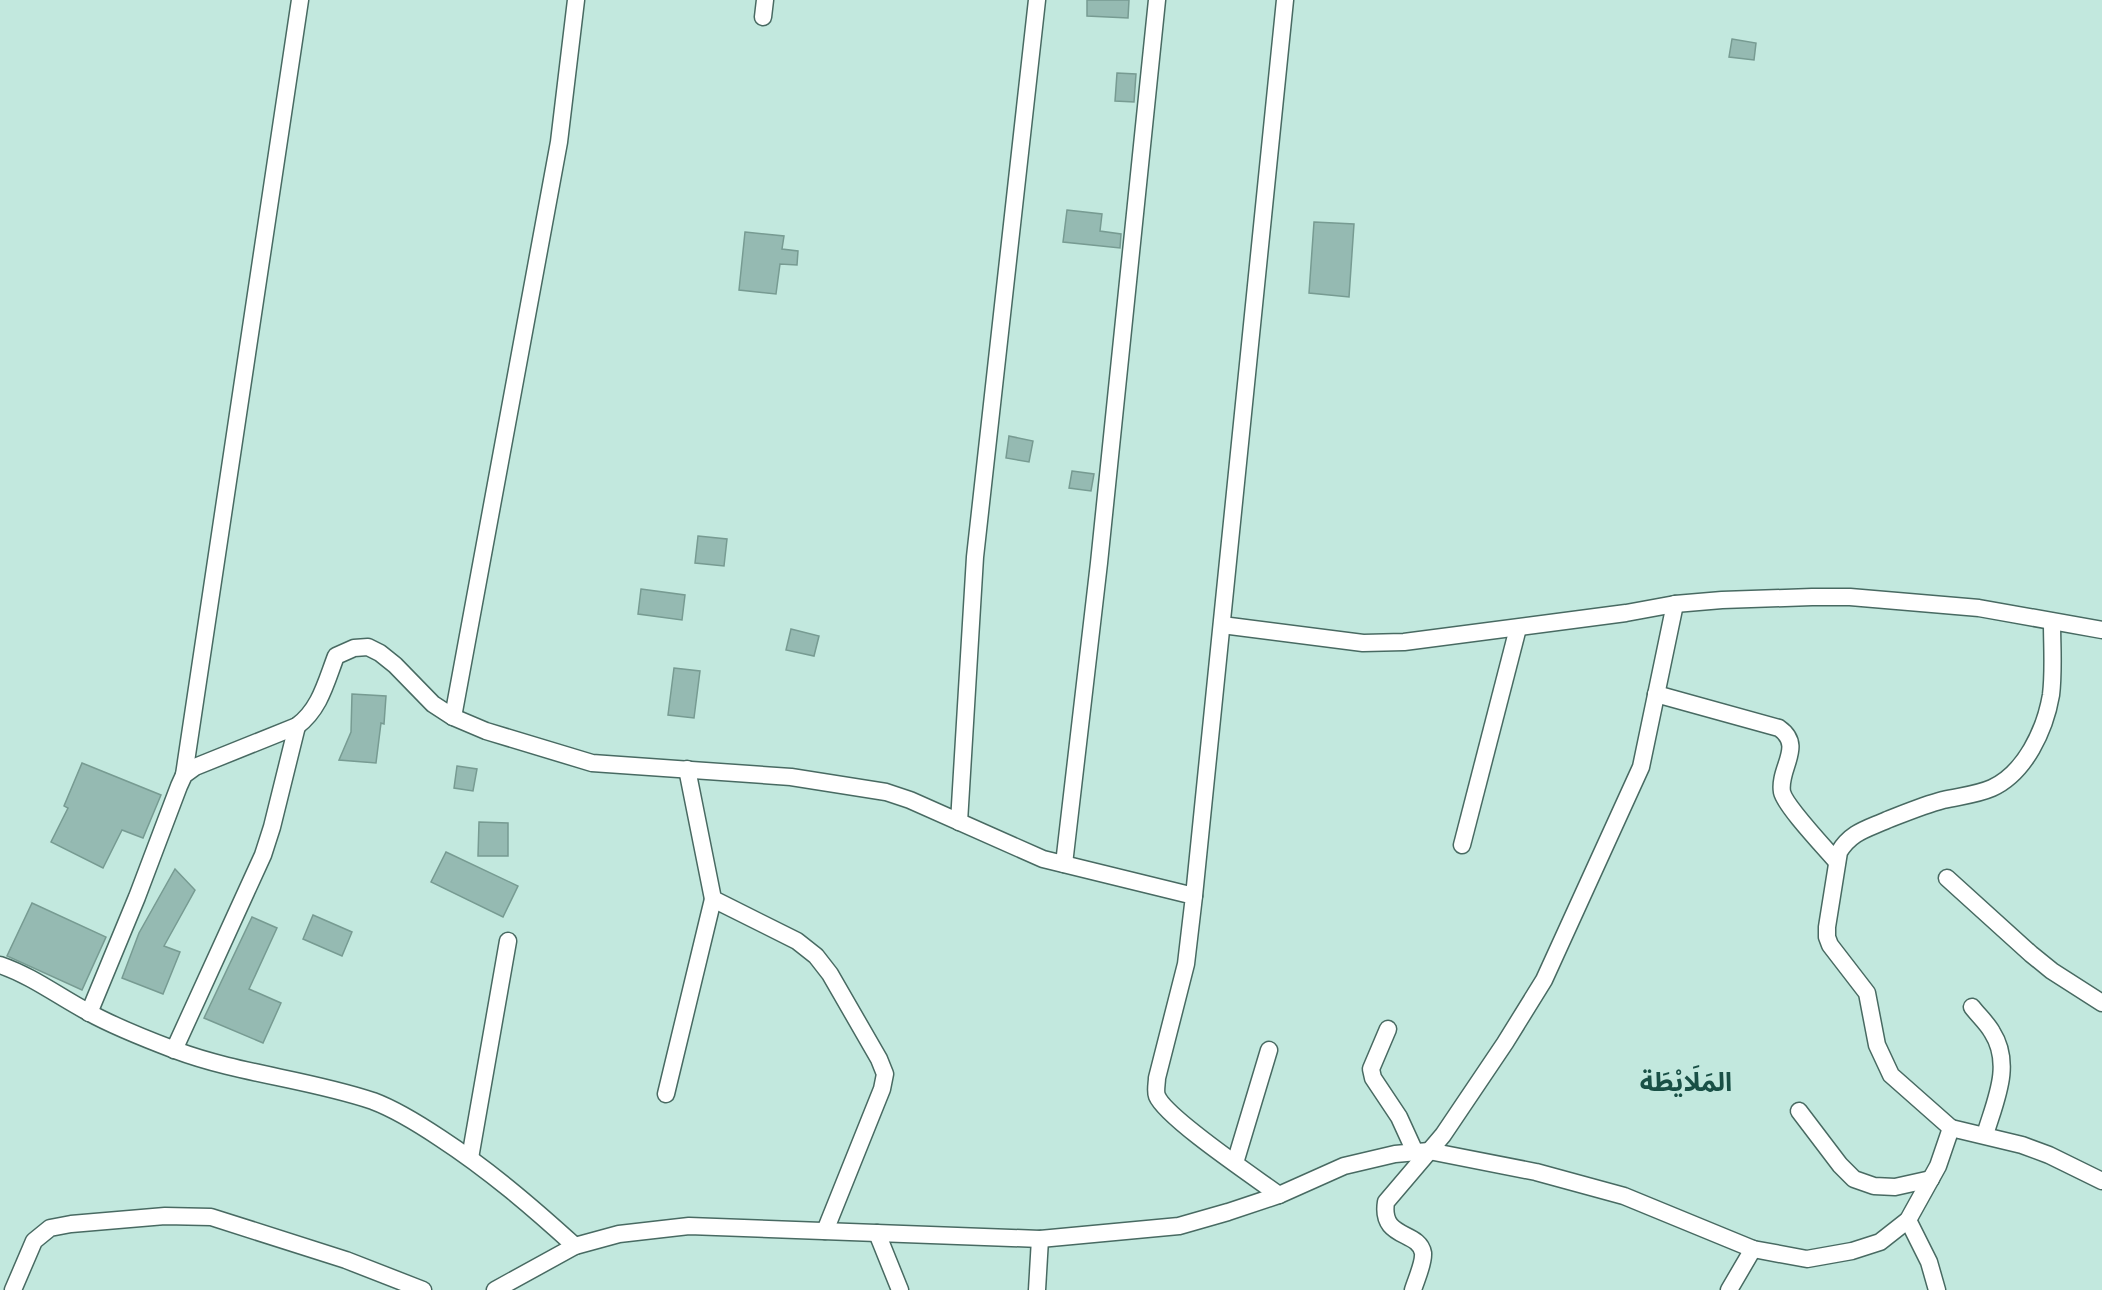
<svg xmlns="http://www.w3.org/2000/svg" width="2102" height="1290" viewBox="0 0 2102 1290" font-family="'Sofia Sans Condensed','Noto Sans Arabic',sans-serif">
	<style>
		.building { fill: #95bab2; stroke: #779b92; stroke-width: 1.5 }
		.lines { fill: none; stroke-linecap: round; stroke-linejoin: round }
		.street-casing { stroke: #486a62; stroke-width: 19 }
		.street { stroke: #fff; stroke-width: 16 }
		.labels { text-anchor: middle; stroke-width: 4.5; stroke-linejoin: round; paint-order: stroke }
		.district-label { font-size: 26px; font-weight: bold; fill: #195046; stroke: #c2e8de }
	</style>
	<rect width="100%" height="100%" fill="#c2e8de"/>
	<g class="building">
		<polygon points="1087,0 1129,0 1128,18 1087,16"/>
		<polygon points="1732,39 1756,43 1754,60 1729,57"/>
		<polygon points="1117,73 1136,74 1134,102 1115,101"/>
		<polygon points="1067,210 1102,214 1100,231 1121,234 1120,248 1063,242"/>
		<polygon points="1314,222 1354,224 1349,297 1309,293"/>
		<polygon points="745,232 784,236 782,249 798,251 797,265 780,264 776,294 739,290"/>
		<polygon points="1009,436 1033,441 1029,462 1006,458"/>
		<polygon points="1072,471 1094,474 1091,491 1069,488"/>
		<polygon points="698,536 727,539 724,566 695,563"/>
		<polygon points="641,589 685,595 682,620 638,614"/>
		<polygon points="791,629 819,636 814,656 786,650"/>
		<polygon points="674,668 700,671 694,718 668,715"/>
		<polygon points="352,694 386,696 384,724 381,723 376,763 339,760 351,732"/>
		<polygon points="82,763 161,795 143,838 122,830 103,868 51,842 68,808 64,806"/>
		<polygon points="457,766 477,769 473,791 454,788"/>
		<polygon points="479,822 508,823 508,856 478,856"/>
		<polygon points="446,852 518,886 503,917 431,882"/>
		<polygon points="175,869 195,890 164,946 180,952 163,994 122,978 139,933"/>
		<polygon points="32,903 106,937 82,990 7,956"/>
		<polygon points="313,915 352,932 342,956 303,939"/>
		<polygon points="252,917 277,928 249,989 281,1003 263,1043 204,1018"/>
	</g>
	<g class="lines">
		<g class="street-casing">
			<g id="street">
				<polyline points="763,17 765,0"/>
				<polyline points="1222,625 1363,643 1404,642 1626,613 1675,604 1722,600 1812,597 1850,597 1979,608 2102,630"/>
				<path d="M1656 694 1779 728C1805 746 1778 768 1782 792 1785 806 1826 849 1837 862"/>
				<polyline points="453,717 559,142 576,0"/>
				<polyline points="687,769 713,899 797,941 816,956 830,974 879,1059 885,1074 882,1089 825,1231"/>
				<polyline points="184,775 300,0"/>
				<polyline points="959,822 975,557 1037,0"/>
				<polyline points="1462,845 1518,628"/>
				<polyline points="1064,864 1099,563 1157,0"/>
				<polyline points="1947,878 2031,954 2052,971 2102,1003"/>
				<polyline points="1194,896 1285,0"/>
				<path d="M0 965C32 976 58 996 88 1012 115 1027 146 1039 175 1050 239 1074 308 1079 373 1101 397 1110 419 1124 440 1138 489 1170 532 1207 575 1246"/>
				<path d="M1972 1007C1978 1015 1987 1023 1992 1032 2013 1065 1995 1101 1985 1135"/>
				<path d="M89 1013 137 897 179 786 184 775 195 767 297 726C320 709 326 682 336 656L354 648 368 647 380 653 395 665 433 704 453 717 486 731 592 763 791 777 886 792 910 800 1043 859 1194 896 1186 964 1157 1078C1157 1083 1155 1091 1157 1096 1166 1118 1256 1178 1279 1195"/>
				<polyline points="1388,1029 1371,1069 1373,1078 1399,1117 1415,1152"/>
				<polyline points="174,1050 263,855 272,827 297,726"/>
				<polyline points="666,1094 713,899"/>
				<polyline points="1799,1111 1840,1165 1854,1179 1874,1186 1895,1187 1931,1179"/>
				<path d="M1951 1128 1891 1075 1877 1045 1867 993 1830 945 1827 937V927L1839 852C1851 832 1867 829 1887 820 1905 813 1924 805 1943 800 1960 796 1976 795 1992 788 2025 773 2045 730 2051 695 2054 671 2052 646 2052 622"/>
				<polyline points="470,1158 508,941"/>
				<polyline points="1235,1163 1269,1050"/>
				<polyline points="1908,1220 1929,1262 1937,1290"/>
				<polyline points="877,1233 900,1290"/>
				<polyline points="13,1290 34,1241 50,1228 71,1224 165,1216 211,1217 346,1260 423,1290"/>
				<polyline points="495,1290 575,1246 619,1234 689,1226 1040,1239 1179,1226 1228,1212 1279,1195 1344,1166 1395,1154 1429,1151 1536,1172 1624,1196 1753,1249 1807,1259 1852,1251 1880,1242 1908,1220 1938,1166 1951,1128 2022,1145 2049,1155 2102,1181"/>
				<polyline points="1037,1290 1040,1239"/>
				<path d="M1413 1290C1416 1280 1424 1263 1423 1253 1419 1230 1380 1240 1386 1202L1443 1135 1505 1043 1544 980 1641 767 1675 604"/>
				<polyline points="1729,1290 1753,1249"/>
			</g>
		</g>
		<use href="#street" class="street"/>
	</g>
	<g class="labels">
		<g class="district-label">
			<text x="1686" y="1091">المَلَايْطَة</text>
		</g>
	</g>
</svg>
